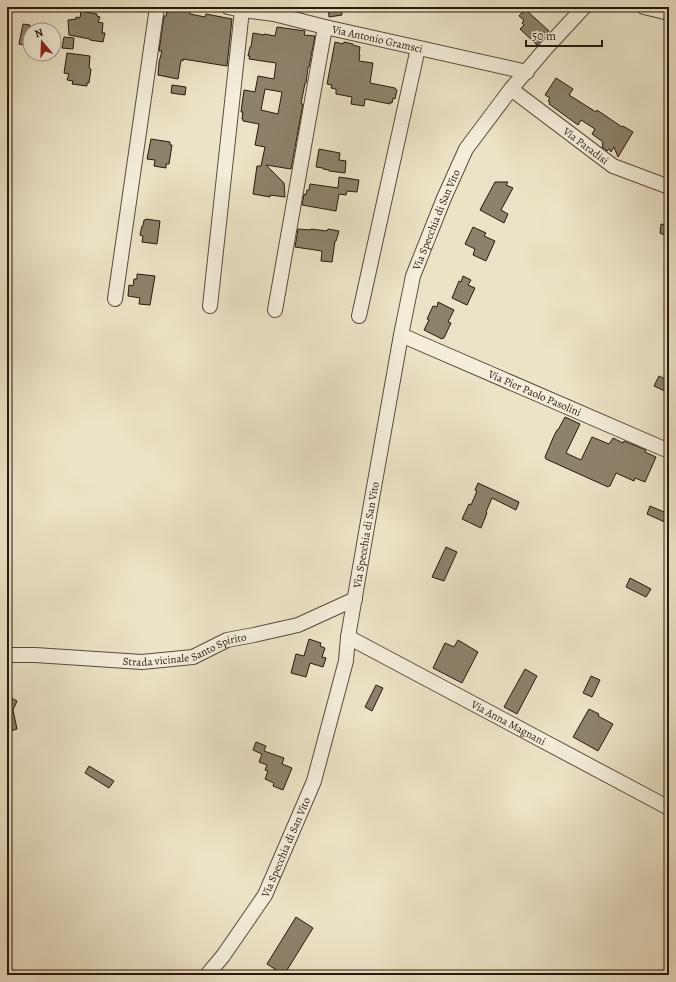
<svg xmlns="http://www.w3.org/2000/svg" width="676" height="982" viewBox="0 0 676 982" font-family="Alegreya,serif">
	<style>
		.building { fill: #8d826c; stroke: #27180b; fill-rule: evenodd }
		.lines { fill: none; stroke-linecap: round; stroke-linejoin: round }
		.minor-casing { stroke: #584b3a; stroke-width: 16 }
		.minor { stroke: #f3edda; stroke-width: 14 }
		.labels { text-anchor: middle; stroke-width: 3; stroke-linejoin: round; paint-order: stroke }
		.street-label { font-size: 11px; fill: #27180b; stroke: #f3edda }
	</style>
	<rect width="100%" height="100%" fill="#ece3c6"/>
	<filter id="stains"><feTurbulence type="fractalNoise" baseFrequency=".005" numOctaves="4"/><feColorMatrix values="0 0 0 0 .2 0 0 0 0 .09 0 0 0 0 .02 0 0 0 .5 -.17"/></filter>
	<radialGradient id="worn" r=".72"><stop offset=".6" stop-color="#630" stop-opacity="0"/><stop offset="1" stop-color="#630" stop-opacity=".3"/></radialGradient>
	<g class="building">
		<polygon points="168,7 189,9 189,11 190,11 190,14 205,17 206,14 232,19 227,66 183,59 183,61 181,60 178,79 158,75 159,63 159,62 162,51 159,51 164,16 166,16"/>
		<polygon points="328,7 341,7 342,15 329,17"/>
		<polygon points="525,9 549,31 537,45 520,29 524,25 522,23 524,20 519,16"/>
		<polygon points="81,11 97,14 97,16 100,17 98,22 103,23 102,33 105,33 103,42 90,40 90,39 69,35 68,20 76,19 76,17 80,18"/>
		<polygon points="23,24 30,25 30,46 19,44"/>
		<path d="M277 27 305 31 304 35 315 36 309 67H308L306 83H305L301 104H303L291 169 266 165 284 183 285 197 270 195V197L253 194 257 166H261L265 147 255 145 259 124 243 121V119H242L243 112H241L244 90 255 92 258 76 274 79 276 63 249 59 250 56H248L250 47H251L253 33 264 35V34L275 36ZM265 89 282 92 278 114 261 110Z"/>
		<polygon points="64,37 74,38 73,49 62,48"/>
		<polygon points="335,42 343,44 344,42 353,44 353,45 360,47 359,55 360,55 359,61 373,63 370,83 395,88 395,89 397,90 395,99 393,98 392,103 390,102 390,104 365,99 364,106 351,104 352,97 336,94 336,89 331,88 332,85 327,84"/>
		<polygon points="67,53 90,56 89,68 91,69 89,83 87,83 87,86 72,84 73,81 67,80 69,74 64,73"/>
		<polygon points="556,78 573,89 569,95 596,112 597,110 622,127 623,126 633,132 618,157 614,147 611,152 609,149 607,151 602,147 603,145 602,144 603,142 592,134 595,129 581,120 578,125 549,104 550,102 548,101 550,98 545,95"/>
		<polygon points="172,85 186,87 185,95 171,93"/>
		<polygon points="151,139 170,142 170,145 172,145 169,164 166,164 166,168 154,166 155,160 147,159"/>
		<polygon points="319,149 340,153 339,160 346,161 345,173 329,171 329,170 323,169 323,168 316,167"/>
		<polygon points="339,177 359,180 357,192 347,191 346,195 339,194 336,211 302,205 304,194 306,195 307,190 309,190 310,184 338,188"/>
		<polygon points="495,182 508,182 506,185 513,188 501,210 508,214 504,223 480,210"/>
		<polygon points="146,219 160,221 157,244 142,242 143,236 140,235 142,226 143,226 144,220 146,220"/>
		<polygon points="661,224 669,226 669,237 660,233"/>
		<polygon points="473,227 486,233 484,236 495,241 486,261 473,255 475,249 465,244"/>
		<polygon points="298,229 311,230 311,229 327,231 328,229 339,231 336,241 335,241 332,262 321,261 322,251 295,247"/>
		<polygon points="137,274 155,276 150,305 139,304 140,298 128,296 129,285 133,286 134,279 137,279"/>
		<polygon points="463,276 471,280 468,285 475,288 467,305 452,298 459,281 461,282"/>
		<polygon points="438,302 454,310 448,322 451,323 444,338 443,338 442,339 424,330 429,320 427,319 433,306 437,307"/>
		<polygon points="659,376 669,381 669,393 654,386"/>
		<polygon points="565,417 580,424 566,453 581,460 592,437 609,444 613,438 623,443 624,441 646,450 645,452 656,457 645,482 635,478 634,481 616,473 610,486 609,486 608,487 546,459 545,457 553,438 557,430 558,430"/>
		<polygon points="478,483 519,502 516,510 492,498 486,512 487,513 481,528 462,519 469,504 471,505 477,491 475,490"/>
		<polygon points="650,506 669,514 669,524 647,514"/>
		<polygon points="446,547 457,552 444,581 432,577"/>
		<polygon points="630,578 651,589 646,597 626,587"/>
		<polygon points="309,639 321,643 320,646 325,648 322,657 326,658 323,667 310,663 306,677 291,673 296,654 304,656"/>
		<polygon points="458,640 478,652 462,683 433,668 445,643 454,647"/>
		<polygon points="525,669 537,676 517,714 504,707"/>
		<polygon points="591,676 600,680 592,697 583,693"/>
		<polygon points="376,685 383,688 372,711 365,707"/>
		<polygon points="7,696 17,701 13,710 17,729 7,732"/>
		<polygon points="589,709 599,714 598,716 613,724 598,751 573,737"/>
		<polygon points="256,742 266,746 264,751 284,758 282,764 292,768 283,790 273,786 274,783 265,779 268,771 265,770 267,765 259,762 262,754 253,750"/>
		<polygon points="89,766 114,781 109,788 85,773"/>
		<polygon points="296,917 313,928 284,975 267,964"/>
	</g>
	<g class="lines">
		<g class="minor-casing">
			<g id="minor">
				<path id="s1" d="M228 7 242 10 274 14 325 27 527 72"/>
				<polyline points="644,7 669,13"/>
				<path id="s2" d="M511 89 613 166 669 187"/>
				<polyline points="115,299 157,7"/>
				<polyline points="210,306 242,10"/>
				<polyline points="275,310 325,27"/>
				<polyline points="359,316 418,48"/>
				<path id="s3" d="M401 335 669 451"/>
				<path id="s4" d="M348 637 669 808"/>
				<path id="s5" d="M7 655H35L142 662 193 657 227 640 254 635 298 625 355 599"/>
				<path id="s6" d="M207 975 223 956 265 895 314 781 346 661 348 637 371 504 401 335 413 276 444 198 466 149 511 89 547 47 584 7"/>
			</g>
		</g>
		<use href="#minor" class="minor"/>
	</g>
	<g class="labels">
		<g class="street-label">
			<text dy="4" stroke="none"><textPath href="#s1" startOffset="153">Via Antonio Gramsci</textPath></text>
			<text dy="4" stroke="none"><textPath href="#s2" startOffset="94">Via Paradisi</textPath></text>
			<text dy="4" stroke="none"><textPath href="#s6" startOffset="799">Via Specchia di San Vito</textPath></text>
			<text dy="4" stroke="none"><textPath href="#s3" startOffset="146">Via Pier Paolo Pasolini</textPath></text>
			<text dy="4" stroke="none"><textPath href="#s6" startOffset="475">Via Specchia di San Vito</textPath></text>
			<text dy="4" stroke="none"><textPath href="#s5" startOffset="180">Strada vicinale Santo Spirito</textPath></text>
			<text dy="4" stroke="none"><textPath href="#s4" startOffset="182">Via Anna Magnani</textPath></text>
			<text dy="4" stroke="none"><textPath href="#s6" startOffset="151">Via Specchia di San Vito</textPath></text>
		</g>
	</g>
	<rect width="676" height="982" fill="none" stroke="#ece3c6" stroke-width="24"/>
	<rect x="8" y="8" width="660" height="966" fill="none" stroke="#27180b" stroke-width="2"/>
	<rect x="12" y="12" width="652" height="958" fill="none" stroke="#27180b"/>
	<g transform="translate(42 42) rotate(341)"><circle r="19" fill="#f3edda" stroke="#a19887"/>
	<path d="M0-3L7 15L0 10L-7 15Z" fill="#8f2418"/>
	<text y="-6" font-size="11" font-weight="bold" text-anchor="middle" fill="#27180b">N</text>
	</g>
	<path d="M526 40v6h76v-6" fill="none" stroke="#27180b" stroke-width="2"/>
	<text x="532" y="40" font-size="12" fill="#27180b" stroke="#f3edda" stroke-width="3" paint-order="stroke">50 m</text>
	<rect width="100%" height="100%" filter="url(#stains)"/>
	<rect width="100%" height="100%" fill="url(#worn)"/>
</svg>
